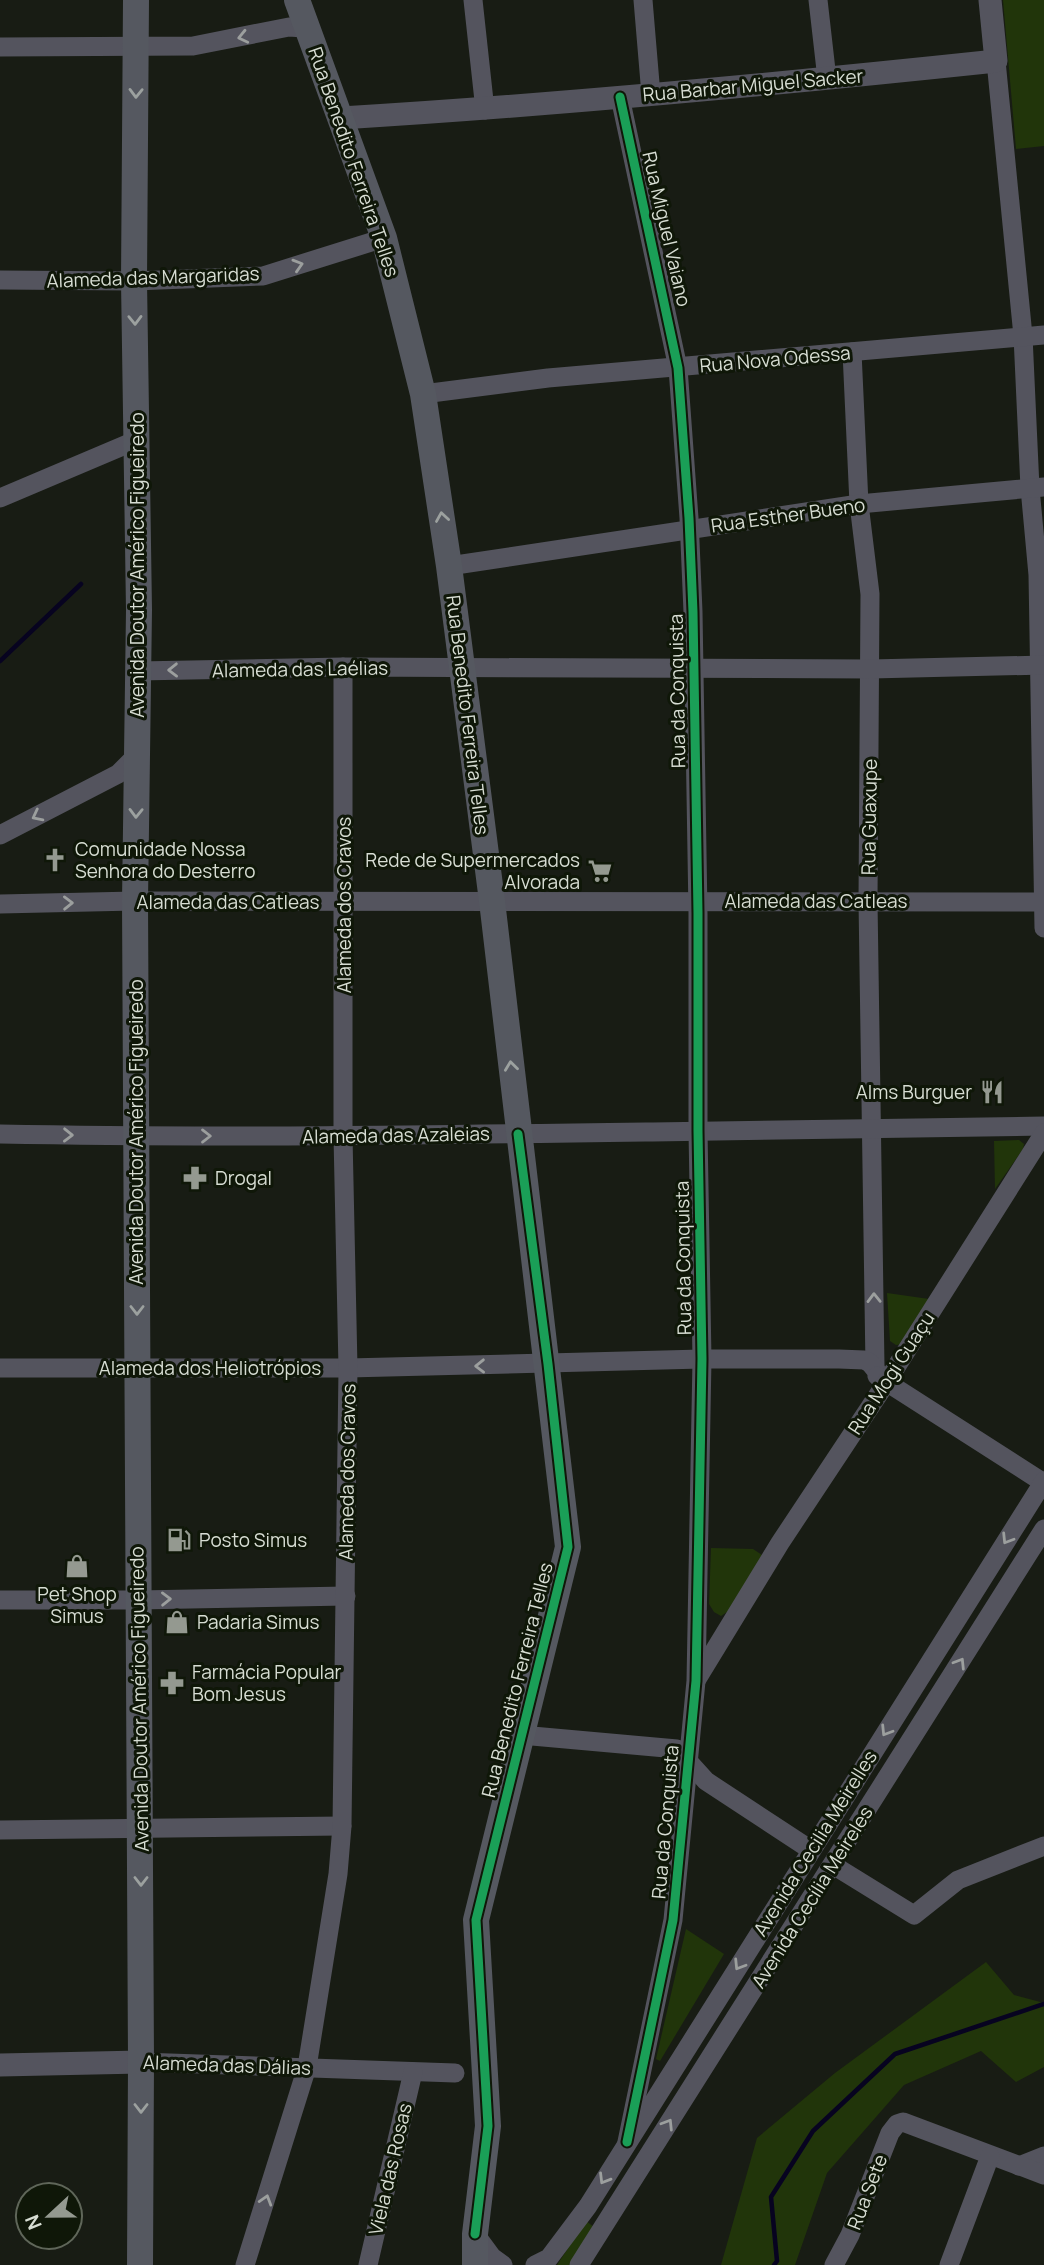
<svg xmlns="http://www.w3.org/2000/svg" width="1044" height="2265" viewBox="0 0 1044 2265" font-family="Manrope,sans-serif">
	<style>
		.green { fill: #21350a }
		.lines { fill: none; stroke-linecap: round; stroke-linejoin: round }
		.stream { stroke: #070320; stroke-width: 4.5 }
		.minor { stroke: #54545e; stroke-width: 19 }
		.tertiary { stroke: #54545e; stroke-width: 23 }
		.secondary { stroke: #555860; stroke-width: 26 }
		.cycleway-casing { stroke: #0f1708; stroke-width: 13 }
		.cycleway { stroke: #1a9f57; stroke-width: 9 }
		.oneway { stroke: #9c9f9e }
		.oneway2 { stroke: #9ca19f }
		.labels { text-anchor: middle; stroke-width: 6; stroke-linejoin: round; paint-order: stroke }
		.street-label { font-size: 19px; fill: #d7ddd3; stroke: #0f1708 }
		.poi-label { font-size: 19px; fill: #d7ddd3; stroke: #0f1708; text-anchor: start }
	</style>
	<rect width="100%" height="100%" fill="#181c14"/>
	<g class="green">
		<polygon points="1003,0 1044,0 1044,146 1016,149"/>
		<polygon points="1019,1140 1024,1144 1023,1149 995,1189 994,1141"/>
		<polygon points="887,1293 929,1299 903,1344 896,1345 890,1341"/>
		<polygon points="711,1548 753,1549 762,1555 730,1610 721,1616 714,1612 709,1604"/>
		<polygon points="686,1929 724,1954 660,2061 656,2059"/>
		<polygon points="986,1962 1014,1995 1044,2003 1044,2067 1016,2082 981,2051 904,2085 827,2173 795,2265 721,2265 757,2138 835,2073"/>
		<polygon points="586,2221 594,2227 569,2265 557,2265"/>
	</g>
	<g class="lines">
		<g class="stream">
			<polyline points="0,661 81,584"/>
			<polyline points="774,2265 777,2261 771,2197 813,2131 895,2054 1044,2004"/>
		</g>
		<g class="minor">
			<polyline points="473,0 485,110"/>
			<polyline points="643,0 651,95"/>
			<polyline points="818,0 827,79"/>
			<polyline points="0,47 193,46 289,27 304,28 309,32"/>
			<polyline points="996,61 1023,336 1030,488 1038,575 1044,928"/>
			<polyline points="620,97 678,368 689,518 693,612 698,913 698,1131 702,1359 696,1681 673,1920 627,2142"/>
			<polyline points="0,280 134,281 263,276 384,238"/>
			<polyline points="852,352 859,504 870,594 868,901 875,1367"/>
			<polyline points="423,394 548,378 1044,335"/>
			<polyline points="0,498 137,440"/>
			<polyline points="449,566 859,504 1044,487"/>
			<polyline points="138,671 343,667 871,669 1044,665"/>
			<polyline points="0,835 118,774 136,756"/>
			<polyline points="0,904 135,901 1044,902"/>
			<path d="M0 1134C216 1138 431 1135 647 1132 779 1130 911 1129 1044 1126"/>
			<polyline points="0,1368 348,1368 702,1359 839,1359 864,1360 870,1363 886,1383"/>
			<polyline points="877,1376 1044,1483"/>
			<polyline points="0,1600 138,1600 346,1596"/>
			<polyline points="697,1679 780,1543 886,1383 1044,1133"/>
			<polyline points="521,1735 677,1749 706,1781 811,1850"/>
			<polyline points="0,1830 342,1826"/>
			<polyline points="833,1865 914,1915 958,1880 1044,1846"/>
			<polyline points="141,2062 455,2073"/>
			<polyline points="1019,2166 1044,2156"/>
			<polyline points="475,2234 492,2257 503,2265"/>
			<polyline points="245,2265 307,2067 338,1874 342,1826 348,1368 343,1136 343,667"/>
			<polyline points="368,2265 413,2072"/>
			<polyline points="535,2265 549,2258 588,2206 1044,1481"/>
			<polyline points="579,2265 1044,1529"/>
			<polyline points="834,2265 850,2235 890,2133 897,2124 903,2122 1044,2175"/>
			<polyline points="949,2265 990,2156"/>
		</g>
		<g class="tertiary">
			<path d="M341 118C560 105 778 84 996 61L990 0"/>
			<polyline points="0,2065 141,2062"/>
		</g>
		<g class="secondary">
			<polyline points="136,0 134,281 139,610 135,901 141,2062 140,2265"/>
			<polyline points="297,0 384,238 423,394 449,566 492,901 568,1547 476,1920 488,2126 475,2234 475,2265"/>
		</g>
		<g class="cycleway-casing">
			<g id="cycleway">
				<polyline points="620,97 678,368 689,518 693,612 698,913 698,1131 702,1359 696,1681 673,1920 627,2142"/>
				<polyline points="475,2234 488,2126 476,1920 568,1547 548,1364 518,1134"/>
			</g>
		</g>
		<use href="#cycleway" class="cycleway"/>
	</g>
	<defs><path id="oneway-chevron" d="M-2-3.5L2.5 0L-2 3.5" fill="none" stroke-width="1.6" stroke-linecap="round" stroke-linejoin="round" transform="scale(1.75)"/></defs>
	<g class="oneway">
		<use href="#oneway-chevron" transform="translate(243 37) rotate(167)"/>
		<use href="#oneway-chevron" transform="translate(298 265) rotate(-17)"/>
		<use href="#oneway-chevron" transform="translate(173 670) rotate(179)"/>
		<use href="#oneway-chevron" transform="translate(37 816) rotate(153)"/>
		<use href="#oneway-chevron" transform="translate(68 903) rotate(-1)"/>
		<use href="#oneway-chevron" transform="translate(68 1135) rotate(1)"/>
		<use href="#oneway-chevron" transform="translate(206 1136)"/>
		<use href="#oneway-chevron" transform="translate(874 1298) rotate(-91)"/>
		<use href="#oneway-chevron" transform="translate(480 1366) rotate(179)"/>
		<use href="#oneway-chevron" transform="translate(1007 1539) rotate(122)"/>
		<use href="#oneway-chevron" transform="translate(166 1599) rotate(-1)"/>
		<use href="#oneway-chevron" transform="translate(960 1663) rotate(-58)"/>
		<use href="#oneway-chevron" transform="translate(886 1731) rotate(122)"/>
		<use href="#oneway-chevron" transform="translate(739 1965) rotate(122)"/>
		<use href="#oneway-chevron" transform="translate(668 2124) rotate(-58)"/>
		<use href="#oneway-chevron" transform="translate(604 2179) rotate(121)"/>
		<use href="#oneway-chevron" transform="translate(266 2200) rotate(-73)"/>
	</g>
	<g class="oneway2">
		<use href="#oneway-chevron" transform="translate(136 93) rotate(91)"/>
		<use href="#oneway-chevron" transform="translate(135 320) rotate(89)"/>
		<use href="#oneway-chevron" transform="translate(442 517) rotate(-99)"/>
		<use href="#oneway-chevron" transform="translate(136 813) rotate(91)"/>
		<use href="#oneway-chevron" transform="translate(511 1066) rotate(-97)"/>
		<use href="#oneway-chevron" transform="translate(137 1310) rotate(90)"/>
		<use href="#oneway-chevron" transform="translate(141 1881) rotate(90)"/>
		<use href="#oneway-chevron" transform="translate(141 2108) rotate(90)"/>
	</g>
	<defs>
		<g id="church-bare" transform="scale(1.89)"><path d="M-1.2-6h2.4v3.5h3.3v2.4h-3.3V6h-2.4V-.1h-3.3v-2.4h3.3Z" fill="#949990" stroke="#0f1708" stroke-width="2.5" paint-order="stroke"/></g>
		<g id="supermarket-bare" transform="scale(1.89)"><path d="M-6-5.5h2.5l.6 2H6L4.5 2H-2.5L-4.4-4H-6ZM-1.5 3.2a1.3 1.3 0 1 0 .1 0ZM3 3.2a1.3 1.3 0 1 0 .1 0Z" fill="#949990" stroke="#0f1708" stroke-width="2.5" paint-order="stroke"/></g>
		<g id="restaurant-bare" transform="scale(1.89)"><path d="M-5-6h1v4h1v-4h1v4h1v-4h1v5L-1.5 .5V6h-2V.5L-5-1ZM5-6V6H3V1.5H1.5Q1.5-4 5-6Z" fill="#949990" stroke="#0f1708" stroke-width="2.5" paint-order="stroke"/></g>
		<g id="pharmacy-bare" transform="scale(1.89)"><path d="M-2-6h4v4h4v4h-4v4h-4v-4h-4v-4h4Z" fill="#949990" stroke="#0f1708" stroke-width="2.5" paint-order="stroke"/></g>
		<g id="fuel-bare" transform="scale(1.89)"><path d="M-5.5-6h7V0h2V4h1.3V-2.5L3-4.5l.8-.8L6-3V5H2.5V1h-1V6h-7ZM-4.2-4.7v3.2H.2V-4.7Z" fill="#949990" stroke="#0f1708" stroke-width="2.5" paint-order="stroke"/></g>
		<g id="shop-bare" transform="scale(1.89)"><path d="M-5-2.5h2.3a2.7 3.5 0 0 1 5.4 0H5L5.5 6h-11ZM-1.5-2.5h3a1.5 2.3 0 0 0-3 0Z" fill="#949990" stroke="#0f1708" stroke-width="2.5" paint-order="stroke"/></g>
	</defs>
	<g fill-rule="evenodd">
		<use href="#church-bare" x="55" y="860"/>
		<use href="#supermarket-bare" x="600" y="871"/>
		<use href="#restaurant-bare" x="992" y="1092"/>
		<use href="#pharmacy-bare" x="195" y="1178"/>
		<use href="#fuel-bare" x="179" y="1540"/>
		<use href="#shop-bare" x="77" y="1566"/>
		<use href="#shop-bare" x="177" y="1622"/>
		<use href="#pharmacy-bare" x="172" y="1683"/>
	</g>
	<g class="labels">
		<g class="street-label">
			<text transform="translate(753 85) rotate(-5)" y="7">Rua Barbar Miguel Sacker</text>
			<text transform="translate(354 162) rotate(71)" y="7">Rua Benedito Ferreira Telles</text>
			<text transform="translate(667 229) rotate(77)" y="7">Rua Miguel Vaiano</text>
			<text transform="translate(153 277) rotate(-2)" y="7">Alameda das Margaridas</text>
			<text transform="translate(775 359) rotate(-5)" y="7">Rua Nova Odessa</text>
			<text transform="translate(788 515) rotate(-8)" y="7">Rua Esther Bueno</text>
			<text transform="translate(137 565) rotate(-90)" y="7">Avenida Doutor Américo Figueiredo</text>
			<text transform="translate(300 669) rotate(-1)" y="7">Alameda das Laélias</text>
			<text transform="translate(677 691) rotate(-91)" y="7">Rua da Conquista</text>
			<text transform="translate(468 715) rotate(83)" y="7">Rua Benedito Ferreira Telles</text>
			<text transform="translate(869 817) rotate(-89)" y="7">Rua Guaxupe</text>
			<text x="816" y="908">Alameda das Catleas</text>
			<text x="228" y="909">Alameda das Catleas</text>
			<text transform="translate(344 905) rotate(-90)" y="7">Alameda dos Cravos</text>
			<text transform="translate(136 1132) rotate(-90)" y="7">Avenida Doutor Américo Figueiredo</text>
			<text transform="translate(396 1135) rotate(-1)" y="7">Alameda das Azaleias</text>
			<text transform="translate(683 1258) rotate(-91)" y="7">Rua da Conquista</text>
			<text x="210" y="1375">Alameda dos Heliotrópios</text>
			<text transform="translate(891 1373) rotate(-57)" y="7">Rua Mogi Guaçu</text>
			<text transform="translate(347 1472) rotate(-89)" y="7">Alameda dos Cravos</text>
			<text transform="translate(517 1680) rotate(-76)" y="7">Rua Benedito Ferreira Telles</text>
			<text transform="translate(139 1699) rotate(-91)" y="7">Avenida Doutor Américo Figueiredo</text>
			<text transform="translate(665 1822) rotate(-85)" y="7">Rua da Conquista</text>
			<text transform="translate(815 1843) rotate(-58)" y="7">Avenida Cecilia Meirelles</text>
			<text transform="translate(812 1897) rotate(-58)" y="7">Avenida Cecília Meireles</text>
			<text transform="translate(227 2065) rotate(2)" y="7">Alameda das Dálias</text>
			<text transform="translate(390 2169) rotate(-77)" y="7">Viela das Rosas</text>
			<text transform="translate(867 2192) rotate(-69)" y="7">Rua Sete</text>
		</g>
		<g class="poi-label">
			<text x="75" y="856">Comunidade Nossa<tspan x="75" dy="22">Senhora do Desterro</tspan></text>
			<text x="580" y="867" text-anchor="end">Rede de Supermercados<tspan x="580" dy="22">Alvorada</tspan></text>
			<text x="972" y="1099" text-anchor="end">Alms Burguer</text>
			<text x="215" y="1185">Drogal</text>
			<text x="199" y="1547">Posto Simus</text>
			<text x="77" y="1601" text-anchor="middle">Pet Shop<tspan x="77" dy="22">Simus</tspan></text>
			<text x="197" y="1629">Padaria Simus</text>
			<text x="192" y="1679">Farmácia Popular<tspan x="192" dy="22">Bom Jesus</tspan></text>
		</g>
	</g>
	<g transform="translate(49 2216) rotate(248)"><circle r="33" fill="#0f1708" stroke="#5f6659" stroke-width="2"/>
	<path d="M0-5L12 26L0 18L-12 26Z" fill="#949990"/>
	<text y="-10" font-size="19" font-weight="bold" text-anchor="middle" fill="#d7ddd3">N</text>
	</g>
</svg>
